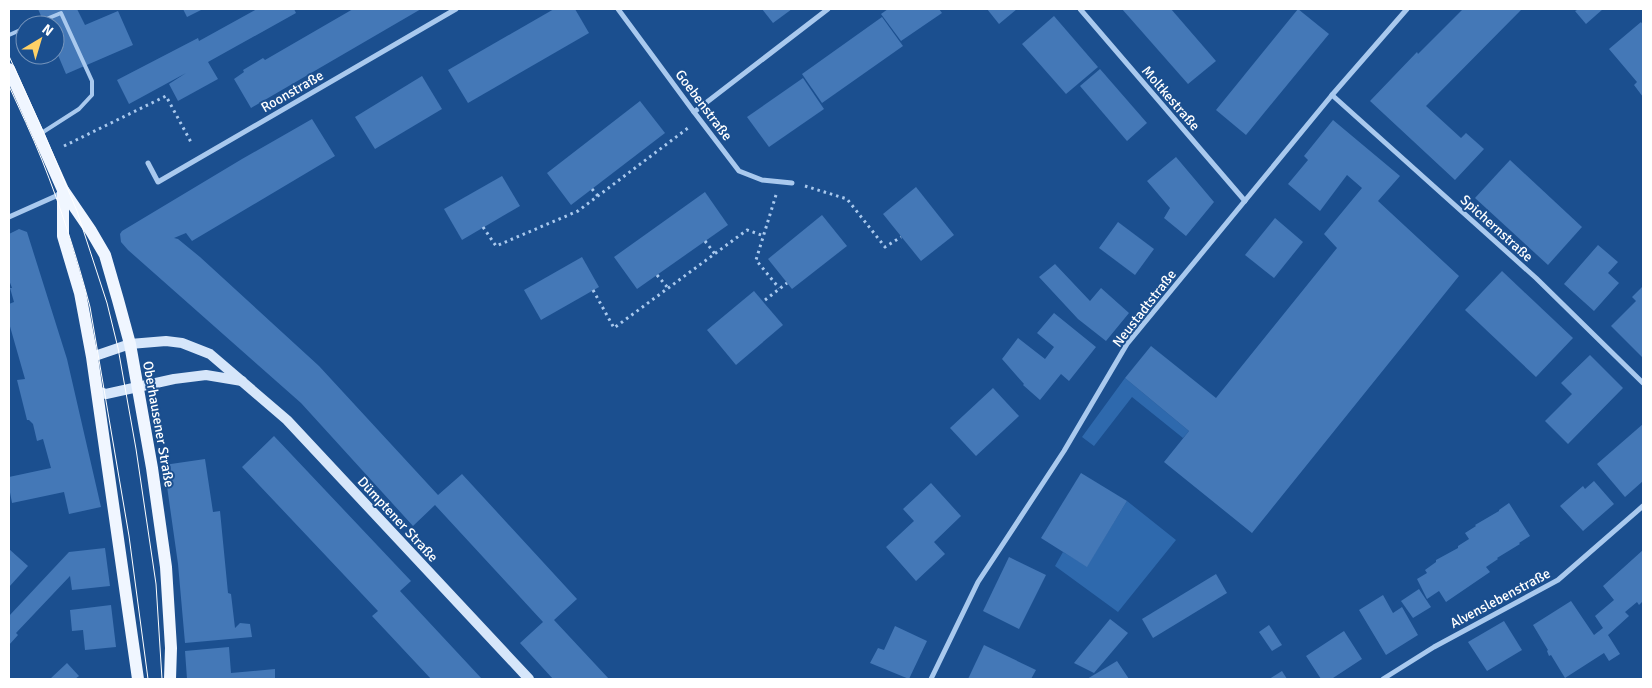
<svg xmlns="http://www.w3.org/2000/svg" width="1652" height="688" viewBox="0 0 1652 688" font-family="Signika,sans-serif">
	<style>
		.green { fill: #2e69ad }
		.building { fill: #4478b7 }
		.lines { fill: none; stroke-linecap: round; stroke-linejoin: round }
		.path { stroke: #a9c9ee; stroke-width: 3; stroke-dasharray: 2.5 4; stroke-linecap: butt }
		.lane { stroke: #a9c9ee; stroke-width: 4 }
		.street { stroke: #a9c9ee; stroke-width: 5 }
		.secondary { stroke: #d6e6fa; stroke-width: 10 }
		.primary { stroke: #f0f6ff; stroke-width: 12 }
		.tram { stroke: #fff; stroke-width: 1 }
		.labels { text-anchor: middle; stroke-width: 4; stroke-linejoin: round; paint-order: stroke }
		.street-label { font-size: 14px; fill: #fff; stroke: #1b4f8f }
	</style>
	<rect width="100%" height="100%" fill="#1b4f8f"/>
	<g class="green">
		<polygon points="1125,378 1189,431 1183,438 1132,397 1094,446 1082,437"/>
		<polygon points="1127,501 1176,540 1118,612 1055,566 1063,552 1087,566"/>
	</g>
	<g class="building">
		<polygon points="38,9 77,9 85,25 118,11 133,45 66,74 55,48 55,25 45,25"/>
		<polygon points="183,9 203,9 187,17"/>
		<polygon points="257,9 294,9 296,13 208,62 218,79 178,101 169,84 186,73 129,104 117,80 198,38 199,41"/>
		<polygon points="353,9 421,9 251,108 234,79 244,72 243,70 263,58 265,60"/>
		<polygon points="554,9 575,9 589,33 468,103 448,70"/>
		<polygon points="762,9 792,9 773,23"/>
		<polygon points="888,9 939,9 942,13 901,41 881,14"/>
		<polygon points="987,9 1017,9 999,24"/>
		<polygon points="1122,9 1171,9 1216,61 1188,84"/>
		<polygon points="1298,9 1329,34 1246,135 1216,110"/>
		<polygon points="1463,9 1522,9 1426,106 1461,138 1466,133 1484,149 1455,180 1370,101 1417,52 1418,54"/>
		<polygon points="1579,9 1603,9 1586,24 1575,11"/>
		<polygon points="1054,16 1098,67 1066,94 1022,44"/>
		<polygon points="882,17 903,46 822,103 802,74"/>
		<polygon points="1641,22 1643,25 1643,97 1634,85 1637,82 1609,49"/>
		<polygon points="1100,69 1147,123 1127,141 1080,86"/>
		<polygon points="422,76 442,109 375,149 355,117"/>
		<polygon points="803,78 824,109 769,147 747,117"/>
		<polygon points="640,101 665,133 571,205 547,173"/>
		<polygon points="312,119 335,156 192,241 186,233 174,238 178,239 200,257 319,366 438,495 462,474 577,599 554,620 609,679 553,679 520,643 543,622 435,505 413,526 301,403 128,250 121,242 120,234 122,231 242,159"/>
		<polygon points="1333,120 1400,176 1378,201 1459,276 1252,533 1164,462 1189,431 1125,378 1151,346 1216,398 1337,248 1324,234 1362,188 1347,175 1320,211 1288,184 1308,160 1304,156"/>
		<polygon points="1176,157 1214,202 1186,236 1164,218 1170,208 1147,181"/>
		<polygon points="1510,160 1582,227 1548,265 1475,198"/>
		<polygon points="502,176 520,206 462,240 444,209"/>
		<polygon points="916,187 954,235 921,261 883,214"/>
		<polygon points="705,192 728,225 637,289 614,257"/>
		<polygon points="822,215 847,246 792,289 768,259"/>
		<polygon points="1275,218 1303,242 1274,278 1245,255"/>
		<polygon points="1118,222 1154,249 1135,275 1099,248"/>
		<polygon points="19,229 27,232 67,359 101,507 69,514 64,492 12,503 9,487 9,477 51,468 43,439 37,441 33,424 29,420 27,420 17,380 25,379 9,323 9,304 14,302 10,288 12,288 9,280 9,234"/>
		<polygon points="1598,245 1618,262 1608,273 1619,283 1594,311 1564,284"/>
		<polygon points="582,257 599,287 541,320 524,290"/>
		<polygon points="1055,264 1090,301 1101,288 1129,313 1106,341 1078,319 1039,277"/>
		<polygon points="1502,271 1573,338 1536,377 1465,310"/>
		<polygon points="1643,286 1643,358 1611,326 1636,301 1632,297"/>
		<polygon points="754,291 783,325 736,365 707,330"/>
		<polygon points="1054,313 1096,347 1069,381 1061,374 1040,400 1023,385 1024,384 1002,359 1018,338 1045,359 1054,347 1037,333"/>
		<polygon points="1590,355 1623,388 1568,444 1545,421 1572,394 1561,383"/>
		<polygon points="993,388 1019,416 976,456 950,428"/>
		<polygon points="1643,424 1643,481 1625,497 1597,464"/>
		<polygon points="274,436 411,581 400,591 482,679 431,679 372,616 378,611 242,467"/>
		<polygon points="205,459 213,512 220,511 228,593 231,594 235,628 240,623 250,624 252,637 185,643 178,564 164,465"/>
		<polygon points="1081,473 1127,501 1087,567 1041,538"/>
		<polygon points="1594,481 1614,504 1583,531 1560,506 1583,486 1585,489"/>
		<polygon points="931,483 961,516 934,542 945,554 916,581 886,547 914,521 903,509"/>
		<polygon points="1509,503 1530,536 1519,543 1520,544 1497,558 1498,559 1486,567 1490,572 1446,602 1439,591 1427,599 1417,579 1427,573 1425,570 1436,562 1436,560 1458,548 1458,546 1469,539 1465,533 1476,526 1475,525 1499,511 1499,510"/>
		<polygon points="105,548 110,586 72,590 70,576 16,633 18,635 9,645 9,616 69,552"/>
		<polygon points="9,549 28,566 9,587"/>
		<polygon points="1643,550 1643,601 1639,605 1637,602 1625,612 1629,616 1608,635 1620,654 1609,661 1604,653 1565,678 1551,655 1549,656 1547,651 1548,650 1533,625 1571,601 1594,635 1603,628 1595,616 1614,600 1603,586"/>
		<polygon points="1009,557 1046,575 1019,629 983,611"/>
		<polygon points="1216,574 1227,593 1153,638 1142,619"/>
		<polygon points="1419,589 1431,607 1413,618 1401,601"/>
		<polygon points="1383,595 1393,613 1402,607 1418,635 1386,655 1359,610"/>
		<polygon points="111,605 116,647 85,650 83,630 72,631 70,610"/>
		<polygon points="1110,619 1128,633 1094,673 1074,663"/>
		<polygon points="1504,621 1522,650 1487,671 1468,642"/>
		<polygon points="1269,625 1282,645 1272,651 1259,632"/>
		<polygon points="895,626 927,641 909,679 870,663 878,648 884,650"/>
		<polygon points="1344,631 1362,659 1333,678 1334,679 1321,679 1306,656"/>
		<polygon points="984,645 1036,670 1031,679 968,679"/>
		<polygon points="229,647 231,673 275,669 275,679 187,679 185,651"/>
		<polygon points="1117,661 1129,679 1087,679"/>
		<polygon points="67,663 79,676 75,679 50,679"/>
		<polygon points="1282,671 1287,679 1269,679"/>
	</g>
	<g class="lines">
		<g class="path">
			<polyline points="64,146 166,96 192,144"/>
			<polyline points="805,186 847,199 885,247 901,237"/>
			<polyline points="592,189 598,196"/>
			<polyline points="776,195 756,260 779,288"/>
			<polyline points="483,227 496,246 578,211 688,128"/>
			<polyline points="705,241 715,254"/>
			<polyline points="657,275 668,288"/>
			<polyline points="593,290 614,328 747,230 764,236"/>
			<polyline points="765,300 787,283"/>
		</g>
		<g class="lane">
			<polyline points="32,25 61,13 92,81 92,95 79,109 40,134"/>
			<polyline points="9,35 25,28"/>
		</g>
		<g class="street">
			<polyline points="618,9 694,112 739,171 762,180 792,183"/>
			<polyline points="1080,9 1245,201"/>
			<polyline points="1332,95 1536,278 1643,383"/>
			<polyline points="694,112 828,9"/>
			<polyline points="148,163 158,182 456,9"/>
			<polyline points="9,217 56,196 61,192"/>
			<polyline points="931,679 978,582 1064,451 1127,344 1332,95 1407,9"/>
			<polyline points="1383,679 1434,647 1558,580 1643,506"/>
		</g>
		<g class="secondary">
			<polyline points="92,357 130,344 166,341 182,343 210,354 287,420 529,679"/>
			<polyline points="97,391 106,394 174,379 206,375 242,381"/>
		</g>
		<g class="primary">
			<polyline points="9,69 63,190 91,231 105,255 118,300 130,344 152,468 166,567 171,648 170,679"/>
			<polyline points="63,190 63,236 80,293 92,357 138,679"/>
		</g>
		<g class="tram">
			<polyline points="9,56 44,133 77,211 107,303 118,348 136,449 156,584 162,679"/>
			<path d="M9 86C20 110 32 135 42 160 61 208 77 257 90 307L129 536 148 679"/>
		</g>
	</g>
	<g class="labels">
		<g class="street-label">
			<text transform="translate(292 91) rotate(-30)" y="5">Roonstraße</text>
			<text transform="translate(1171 98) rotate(49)" y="5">Moltkestraße</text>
			<text transform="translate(704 105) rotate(53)" y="5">Goebenstraße</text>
			<text transform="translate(1497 228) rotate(42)" y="5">Spichernstraße</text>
			<text transform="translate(1144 308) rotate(-52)" y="5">Neustadtstraße</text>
			<text transform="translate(159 424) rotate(80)" y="5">Oberhausener Straße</text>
			<text transform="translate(398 519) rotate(47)" y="5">Dümptener Straße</text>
			<text transform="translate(1500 598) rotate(-28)" y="5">Alvenslebenstraße</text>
		</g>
	</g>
	<rect width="1652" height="688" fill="none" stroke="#ffffff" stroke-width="20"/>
	<g transform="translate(40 40) rotate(38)"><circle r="24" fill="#1b4f8f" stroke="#7695bc"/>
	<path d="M0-4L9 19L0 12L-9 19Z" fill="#ffd166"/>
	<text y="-8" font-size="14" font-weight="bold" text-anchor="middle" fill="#ffffff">N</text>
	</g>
</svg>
